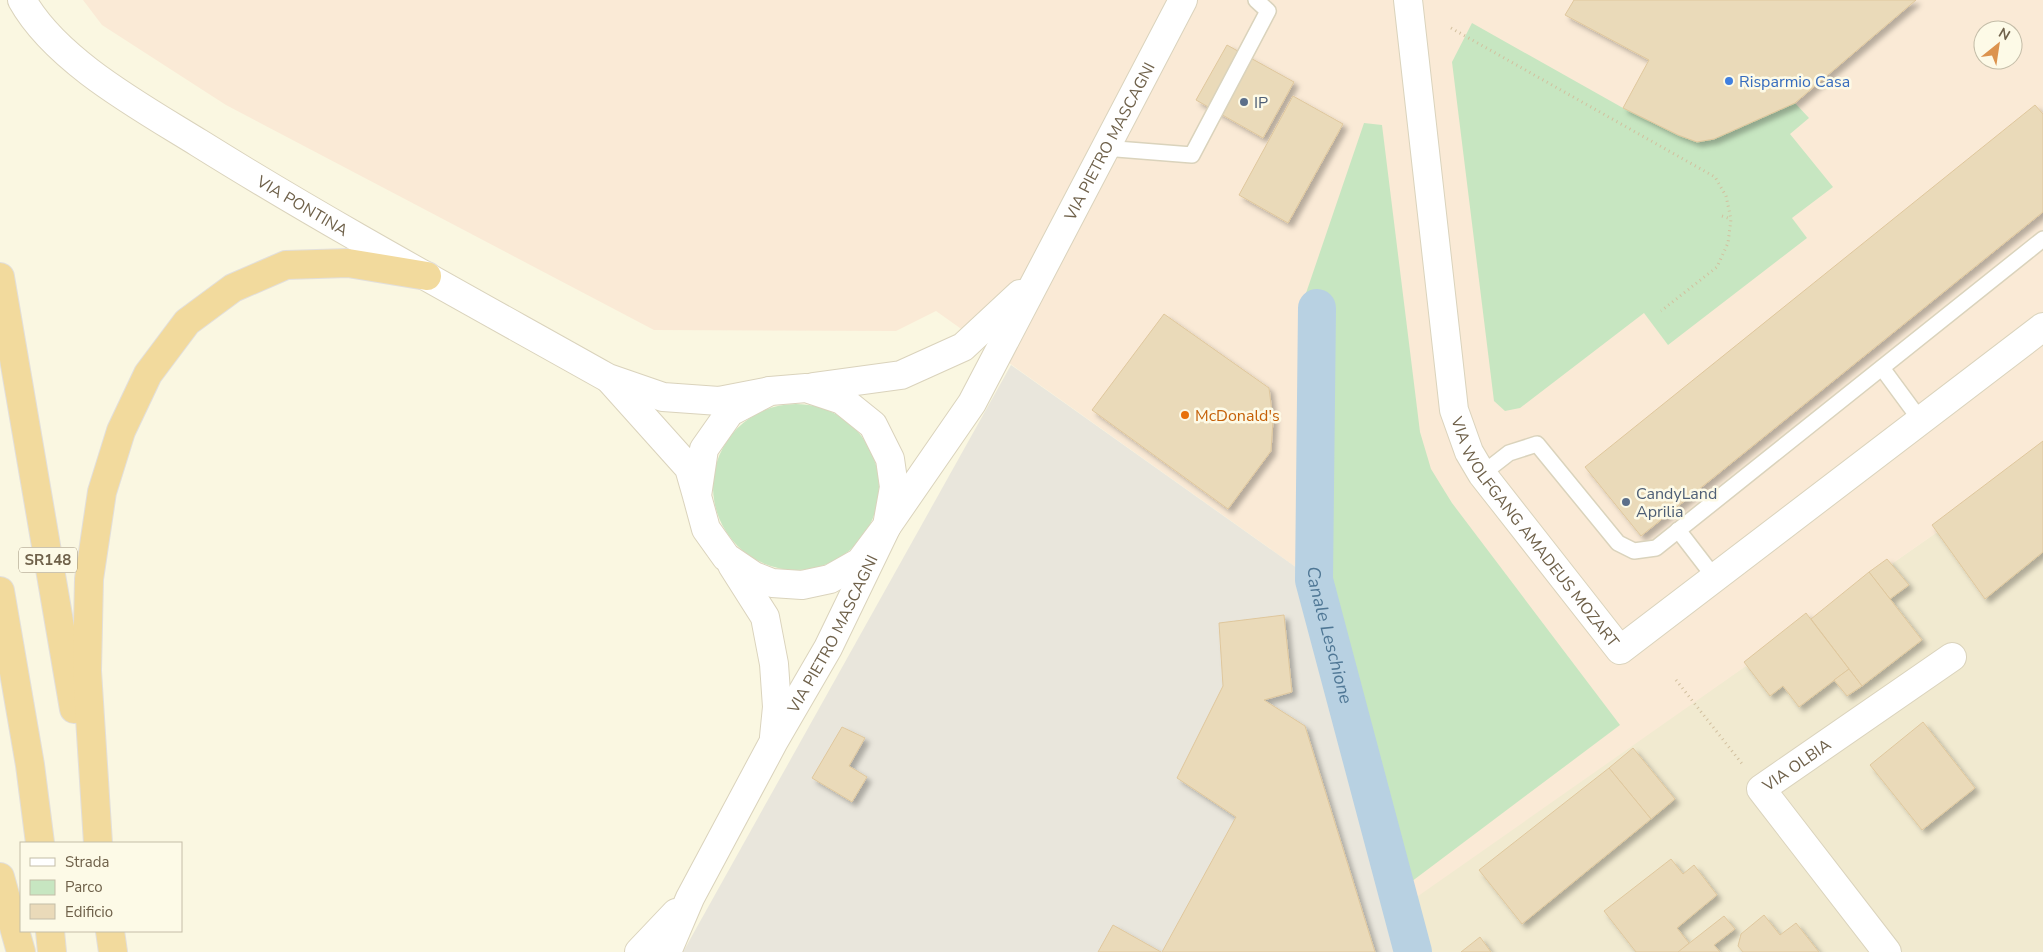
<svg xmlns="http://www.w3.org/2000/svg" width="2043" height="952" viewBox="0 0 2043 952" font-family="'Nunito Sans',sans-serif">
	<style>
		.residential { fill: #f1ead0 }
		.commercial { fill: #faead6; fill-rule: evenodd }
		.industrial { fill: #e9e6dc }
		.green { fill: #c7e6c1 }
		.lines { fill: none; stroke-linecap: round; stroke-linejoin: round }
		.canal { stroke: #b8d1e2; stroke-width: 38 }
		.building { fill: #eadab9; stroke: #dfc79d; filter: url(#shadow) }
		.service-casing { stroke: #dad3bc; stroke-width: 18 }
		.minor-casing { stroke: #dad3bc; stroke-width: 30 }
		.tertiary-casing { stroke: #dad3bc; stroke-width: 30 }
		.trunk-casing { stroke: #e2dfdb; stroke-width: 30 }
		.path { stroke: #d2c09f; stroke-width: 3; stroke-dasharray: 1 4; stroke-linecap: butt }
		.service { stroke: #fff; stroke-width: 15 }
		.minor { stroke: #fff; stroke-width: 28 }
		.tertiary { stroke: #fff; stroke-width: 28 }
		.trunk { stroke: #f2da9d; stroke-width: 28 }
		.shop-dot { fill: #3f7fe0; stroke: #fdfae7; stroke-width: 2 }
		.service-dot { fill: #5c6f8a; stroke: #fdfae7; stroke-width: 2 }
		.food-dot { fill: #e8710a; stroke: #fdfae7; stroke-width: 2 }
		.labels { text-anchor: middle; stroke-width: 5; stroke-linejoin: round; paint-order: stroke }
		.shield { fill: #fdfae7; stroke: #9a8f79; stroke-width: 1 }
		.shield-label { font-size: 15px; font-weight: bold; fill: #6f614a }
		.shop-label { font-size: 16px; fill: #366cbe; stroke: #fdfae7; text-anchor: start }
		.service-label { font-size: 16px; fill: #4e5e75; stroke: #fdfae7; text-anchor: start }
		.street-label { font-size: 16px; fill: #6f614a; stroke: #fdfae7 }
		.food-label { font-size: 16px; fill: #c56008; stroke: #fdfae7; text-anchor: start }
		.water-label { font-size: 18px; font-style: italic; fill: #4f7795; stroke: #fdfae7 }
	</style>
	<defs>
		<filter id="shadow"><feDropShadow dx="4.5" dy="4.5" stdDeviation="2.5" flood-color="#0004"/></filter>
	</defs>
	<rect width="100%" height="100%" fill="#faf7e1"/>
	<polygon class="residential" points="2043,458 2043,952 1413,952 1401,908 1419,894"/>
	<path class="commercial" d="M83 0H2043V458L1401 908 1314 580 936 311 896 331 654 330 226 105 102 25ZM1983 30H2013V60H1983Z"/>
	<polygon class="industrial" points="1011,365 1314,580 1413,952 683,952"/>
	<g class="green">
		<polygon points="1472,23 1623,108 1678,135 1697,142 1714,139 1795,103 1809,118 1790,134 1833,187 1792,218 1807,238 1668,345 1644,313 1520,408 1505,411 1494,401 1452,62"/>
		<polygon points="1364,123 1382,125 1420,432 1431,469 1452,503 1620,725 1407,885 1321,575 1329,304 1304,299"/>
		<circle cx="796" cy="487" r="83"/>
	</g>
	<g class="lines">
		<path class="canal" id="s1" d="M1317 308 1314 580 1413 952"/>
	</g>
	<g class="building">
		<polygon points="1574,0 1916,0 1795,103 1714,139 1697,142 1678,135 1623,108 1649,60 1565,15"/>
		<polygon points="1227,45 1294,82 1263,138 1196,100"/>
		<polygon points="1293,96 1343,124 1288,223 1239,195"/>
		<polygon points="2035,105 2043,114 2043,212 1641,536 1585,467"/>
		<polygon points="1164,314 1269,388 1273,420 1271,451 1228,509 1092,410"/>
		<polygon points="2043,441 2043,552 1985,599 1932,525"/>
		<polygon points="1887,559 1909,585 1890,599 1869,572"/>
		<polygon points="1869,572 1922,640 1862,686 1811,619"/>
		<polygon points="1806,613 1849,669 1799,707 1783,686 1770,696 1744,662"/>
		<polygon points="1284,615 1292,692 1264,700 1305,726 1375,952 1162,952 1236,817 1177,778 1223,686 1219,623"/>
		<polygon points="1849,669 1862,686 1847,696 1834,680"/>
		<polygon points="1923,722 1975,788 1922,830 1870,765"/>
		<polygon points="842,727 865,738 849,766 867,777 852,802 812,778"/>
		<polygon points="1633,748 1675,799 1651,819 1609,768"/>
		<polygon points="1609,768 1651,819 1522,924 1479,870"/>
		<polygon points="1671,859 1683,874 1694,865 1717,895 1677,928 1689,943 1679,952 1636,952 1604,911"/>
		<polygon points="1764,915 1780,935 1796,923 1819,952 1743,952 1738,946 1741,934"/>
		<polygon points="1724,916 1735,929 1714,945 1720,952 1678,952"/>
		<polygon points="1113,925 1161,952 1098,952"/>
		<polygon points="1480,937 1491,952 1461,952"/>
	</g>
	<g class="lines">
		<g class="service-casing">
			<g id="service">
				<polyline points="1104,148 1192,155 1268,11 1256,0"/>
				<polyline points="1882,368 1921,421"/>
				<polyline points="1482,474 1509,453 1537,444 1618,543 1634,551 1656,548 2043,239"/>
				<polyline points="1678,530 1715,578"/>
			</g>
		</g>
		<g class="minor-casing">
			<g id="minor">
				<path id="s2" d="M1408 0 1454 410 1469 452 1482 474 1620 650 2043 327"/>
				<path id="s3" d="M1887 952 1761 789 1952 657"/>
			</g>
		</g>
		<g class="tertiary-casing">
			<g id="tertiary">
				<path id="s4" d="M22 0C56 61 141 107 199 143 332 226 471 301 608 378L663 397 719 401 770 391"/>
				<polyline points="611,381 689,468 697,496 706,529 726,557 754,576 772,583 802,585 830,579 860,562 887,526 894,487 890,459 873,425 842,400 806,388 770,391 730,412 704,449 697,496"/>
				<polyline points="813,387 901,375 963,347 1020,294"/>
				<polyline points="732,565 765,617 774,664 777,707 774,737"/>
				<polyline points="639,952 676,913"/>
				<path id="s5" d="M667 952 690 898 774 741 828 648 887 526 972 403 1183 0"/>
			</g>
		</g>
		<g class="trunk-casing">
			<g id="trunk">
				<polyline points="0,277 74,709"/>
				<polyline points="0,591 30,765 40,843"/>
				<polyline points="98,843 87,671 89,579 102,492 121,431 148,374 187,322 233,288 286,265 348,263 427,276"/>
				<polyline points="0,877 21,952"/>
				<polyline points="50,931 52,952"/>
				<polyline points="110,931 113,952"/>
			</g>
		</g>
		<g class="path">
			<polyline points="1451,28 1715,177 1726,196 1731,219 1728,243 1717,267 1661,311"/>
			<polyline points="1722,216 1731,219"/>
			<polyline points="1676,680 1743,765"/>
		</g>
		<use href="#service" class="service"/>
		<use href="#minor" class="minor"/>
		<use href="#tertiary" class="tertiary"/>
		<use href="#trunk" class="trunk"/>
	</g>
	<circle class="shop-dot" cx="1729" cy="81" r="5"/>
	<g class="service-dot">
		<circle cx="1244" cy="102" r="5"/>
		<circle cx="1626" cy="502" r="5"/>
	</g>
	<circle class="food-dot" cx="1185" cy="415" r="5"/>
	<g class="labels">
		<rect class="shield" x="19" y="547.5" width="58" height="25" rx="4"/>
		<g class="shield-label">
			<text x="48" y="565">SR148</text>
		</g>
		<g class="shop-label">
			<text x="1739" y="87">Risparmio Casa</text>
		</g>
		<g class="service-label">
			<text x="1254" y="108">IP</text>
			<text x="1636" y="499">CandyLand<tspan x="1636" dy="18">Aprilia</tspan></text>
		</g>
		<g class="street-label">
			<text dy="6" stroke="none"><textPath href="#s5" startOffset="925">VIA PIETRO MASCAGNI</textPath></text>
			<text dy="6" stroke="none"><textPath href="#s4" startOffset="351">VIA PONTINA</textPath></text>
			<text dy="6" stroke="none"><textPath href="#s2" startOffset="560">VIA WOLFGANG AMADEUS MOZART</textPath></text>
			<text dy="6" stroke="none"><textPath href="#s5" startOffset="359">VIA PIETRO MASCAGNI</textPath></text>
			<text dy="6" stroke="none"><textPath href="#s3" startOffset="249">VIA OLBIA</textPath></text>
		</g>
		<g class="food-label">
			<text x="1195" y="421">McDonald's</text>
		</g>
		<g class="water-label">
			<text dy="6" stroke="none"><textPath href="#s1" startOffset="329">Canale Leschione</textPath></text>
		</g>
	</g>
	<rect x="20" y="842" width="162" height="90" fill="#fdfae7" stroke="#c4bda8"/>
	<rect x="30" y="858" width="25" height="8" fill="#ffffff" stroke="#c4bda8"/>
	<text x="65" y="867" font-size="15" fill="#6f614a">Strada</text>
	<rect x="30" y="880" width="25" height="15" fill="#c7e6c1" stroke="#c4bda8"/>
	<text x="65" y="892" font-size="15" fill="#6f614a">Parco</text>
	<rect x="30" y="904" width="25" height="15" fill="#eadab9" stroke="#c4bda8"/>
	<text x="65" y="917" font-size="15" fill="#6f614a">Edificio</text>
	<g transform="translate(1998 45) rotate(30)"><circle r="24" fill="#fdfae7" stroke="#c4bda8"/>
	<path d="M0-4L9 19L0 12L-9 19Z" fill="#dc934e"/>
	<text y="-8" font-size="14" font-weight="bold" text-anchor="middle" fill="#6f614a">N</text>
	</g>
</svg>
